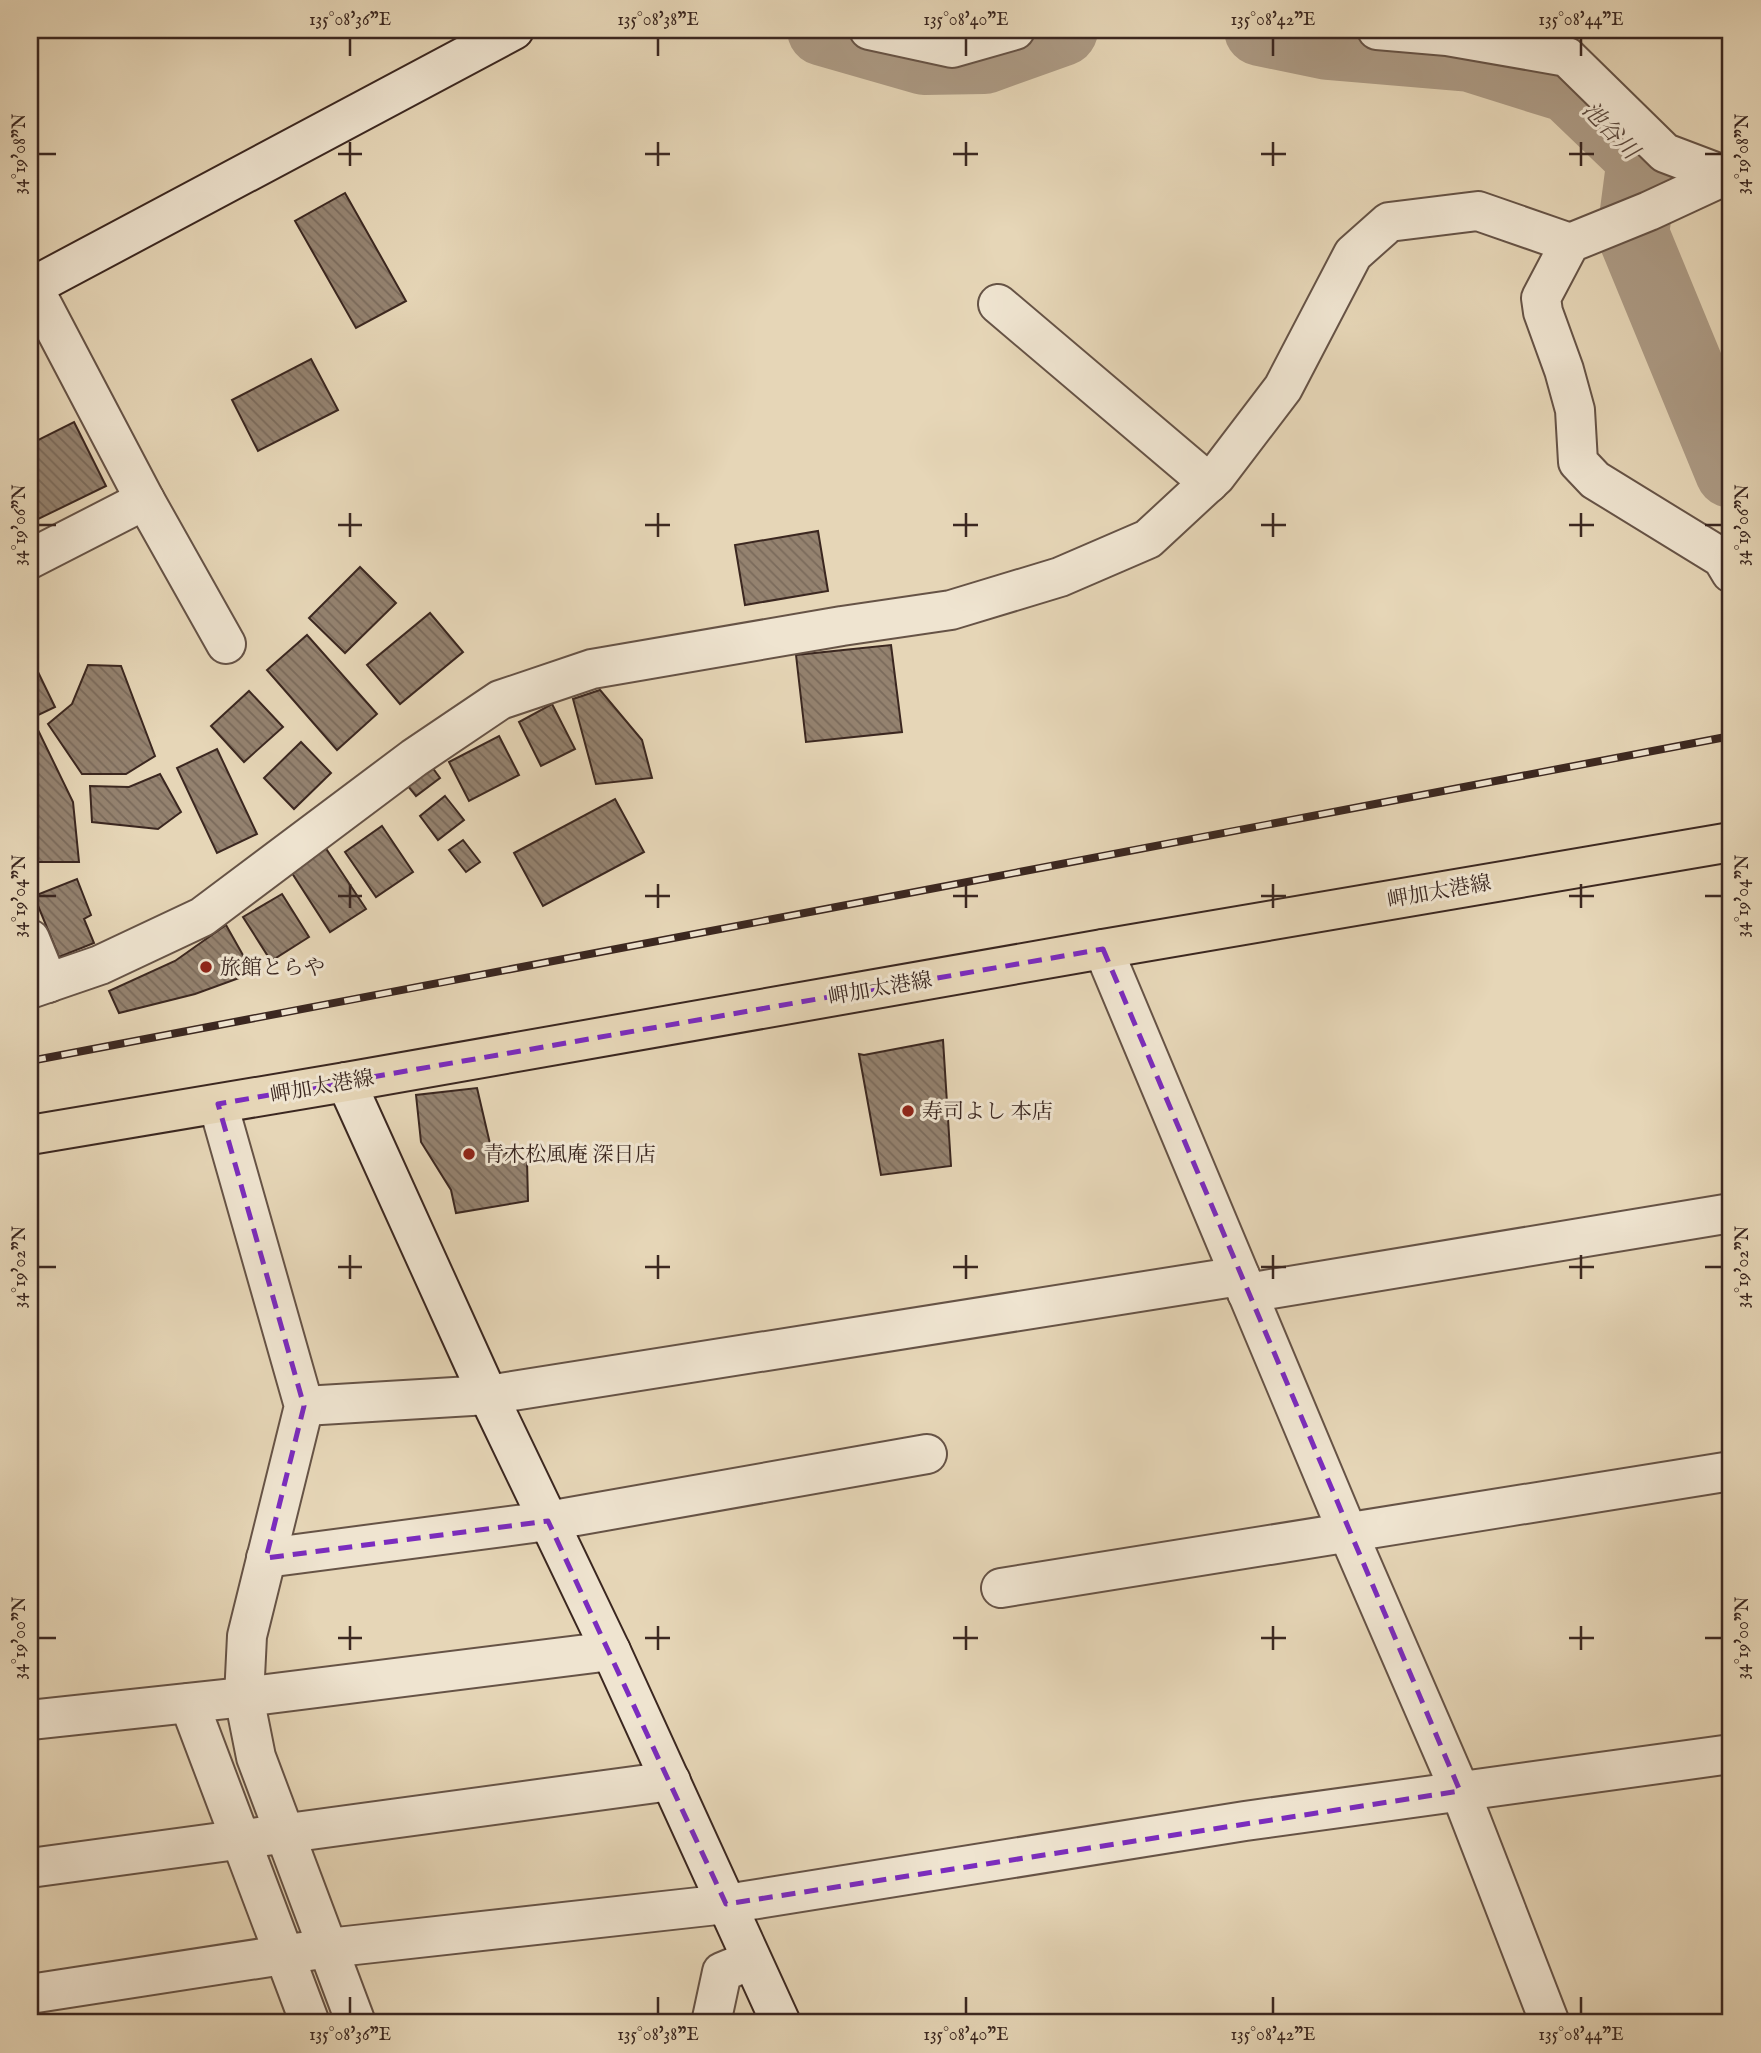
<svg xmlns="http://www.w3.org/2000/svg" width="1761" height="2053" viewBox="0 0 1761 2053" font-family="'IM FELL English','Noto Serif JP',serif">
	<style>
		.lines { fill: none; stroke-linecap: round; stroke-linejoin: round }
		.river { stroke: #ac9a84; stroke-width: 72 }
		.building { fill: url(#building-back-hatch); stroke: #3b2720; stroke-width: 2 }
		.street-casing { stroke: #665346; stroke-width: 42 }
		.secondary-casing { stroke: #3b2720; stroke-width: 42 }
		.primary-casing { stroke: #3b2720; stroke-width: 42 }
		.street { stroke: #efe4d0; stroke-width: 38 }
		.secondary { stroke: #efe4d0; stroke-width: 38 }
		.primary { stroke: #e6d6b7; stroke-width: 38 }
		.rail-casing { stroke: #3b2720; stroke-width: 8 }
		.rail { stroke: #efe4d0; stroke-width: 5; stroke-dasharray: 16; stroke-linecap: butt }
		.marked { fill: none; stroke: #7b2cbf; stroke-width: 5; stroke-dasharray: 14 9; stroke-linejoin: round }
		.ticks { fill: none; stroke: #3b2720; stroke-width: 2.5 }
		.poi-dot { fill: #8f2418; stroke: #efe4d0; stroke-width: 2.5 }
		.labels { text-anchor: middle; stroke-width: 6; stroke-linejoin: round; paint-order: stroke }
		.street-label { font-size: 21px; fill: #3b2720; stroke: #efe4d0 }
		.poi-label { font-size: 21px; fill: #3b2720; stroke: #efe4d0; text-anchor: start }
		.water-label { font-size: 23px; font-style: italic; fill: #5d4a3e; stroke: #efe4d0 }
		.neatline { fill: none; stroke: #3b2720; stroke-width: 2.5 }
		.ticks-label { font-size: 18px; text-anchor: middle; fill: #3b2720 }
	</style>
	<defs>
		<pattern id="building-back-hatch" width="6" height="6" patternUnits="userSpaceOnUse" patternTransform="scale(1.75)"><rect width="6" height="6" fill="#94826f"/><path d="M-1 5l2 2M0 0l6 6M5-1l2 2" fill="none" stroke="#7a6a5b"/></pattern>
	</defs>
	<rect width="100%" height="100%" fill="#e6d6b7"/>
	<filter id="stains"><feTurbulence type="fractalNoise" baseFrequency=".00286" numOctaves="4"/><feColorMatrix values="0 0 0 0 .2 0 0 0 0 .09 0 0 0 0 .02 0 0 0 .5 -.17"/></filter>
	<radialGradient id="worn" r=".72"><stop offset=".6" stop-color="#630" stop-opacity="0"/><stop offset="1" stop-color="#630" stop-opacity=".3"/></radialGradient>
	<g class="lines">
		<g class="river">
			<polyline points="823,30 924,59 984,58 1062,30"/>
			<polyline points="1260,30 1328,44 1470,56 1569,87 1643,158 1633,234 1731,472"/>
		</g>
	</g>
	<g class="building">
		<polygon points="345,193 406,301 356,328 295,221"/>
		<polygon points="311,359 338,410 258,451 232,400"/>
		<polygon points="74,422 106,486 30,523 30,444"/>
		<polygon points="818,531 828,591 745,605 735,545"/>
		<polygon points="360,567 396,603 345,653 309,618"/>
		<polygon points="430,613 463,652 400,704 367,665"/>
		<polygon points="307,635 377,714 337,750 267,670"/>
		<polygon points="891,645 902,732 806,742 796,655"/>
		<polygon points="88,665 121,666 155,756 126,774 82,774 48,724 72,704"/>
		<polygon points="38,672 55,707 30,719 30,676"/>
		<polygon points="600,690 642,740 652,778 596,784 573,699"/>
		<polygon points="249,691 283,727 244,762 211,726"/>
		<polygon points="552,704 575,749 541,766 519,722"/>
		<polygon points="37,728 73,802 79,862 30,862 30,731"/>
		<polygon points="499,736 519,775 469,801 449,762"/>
		<polygon points="301,742 331,773 294,809 264,778"/>
		<polygon points="217,749 257,834 217,853 177,768"/>
		<polygon points="432,767 440,778 416,796 407,785"/>
		<polygon points="160,774 181,812 158,829 92,822 90,786 129,787"/>
		<polygon points="445,796 464,820 438,840 420,816"/>
		<polygon points="615,799 644,852 543,906 514,853"/>
		<polygon points="382,826 413,872 376,897 345,852"/>
		<polygon points="463,840 480,862 466,872 449,850"/>
		<polygon points="325,847 366,909 330,932 290,870"/>
		<polygon points="77,879 91,915 84,919 94,943 59,957 34,896"/>
		<polygon points="282,894 309,937 271,961 243,917"/>
		<polygon points="226,925 253,973 195,994 119,1013 109,991 175,961"/>
		<polygon points="943,1040 951,1166 881,1175 859,1054 864,1055"/>
		<polygon points="477,1088 491,1148 527,1160 528,1201 456,1213 451,1190 421,1142 416,1095"/>
	</g>
	<g class="lines">
		<g class="street-casing">
			<g id="street">
				<polyline points="869,30 952,48 1015,30"/>
				<polyline points="1377,30 1447,36 1567,57 1665,153 1731,178"/>
				<polyline points="1731,173 1649,211 1570,243 1541,298 1543,312 1564,370 1575,410 1578,462 1595,480 1722,558 1731,573"/>
				<polyline points="33,287 145,500 226,644"/>
				<polyline points="998,304 1209,483"/>
				<polyline points="30,559 145,500"/>
				<polyline points="30,939 48,983"/>
				<polyline points="1103,949 1348,1533 1460,1791 1550,2023"/>
				<polyline points="30,989 100,965 202,917 414,758 500,700 592,669 842,626 951,610 1060,577 1148,539 1216,476 1283,388 1353,254 1389,222 1478,211 1570,243"/>
				<polyline points="218,1104 304,1406 247,1636 244,1697 256,1757 356,2023"/>
				<polyline points="1247,1293 1731,1213"/>
				<polyline points="304,1406 488,1395 1240,1276"/>
				<polyline points="266,1558 548,1521 927,1454"/>
				<polyline points="1001,1588 1731,1471"/>
				<polyline points="189,1703 310,2023"/>
				<polyline points="30,1720 244,1697 611,1651"/>
				<polyline points="30,1868 671,1781"/>
				<polyline points="30,1994 328,1948 726,1904 1245,1821 1731,1754"/>
				<polyline points="711,2023 722,1972 751,1960"/>
			</g>
		</g>
		<g class="secondary-casing">
			<g id="secondary">
				<polyline points="30,288 514,30"/>
				<polyline points="346,1082 488,1395 611,1651 781,2023"/>
			</g>
		</g>
		<g class="primary-casing">
			<polyline id="primary" points="30,1135 346,1082 1103,949 1731,842"/>
		</g>
		<use href="#street" class="street"/>
		<use href="#secondary" class="secondary"/>
		<use href="#primary" class="primary"/>
		<g class="rail-casing">
			<polyline id="rail" points="30,1061 1731,736"/>
		</g>
		<use href="#rail" class="rail"/>
	</g>
	<path class="marked" d="M1103 949 1460 1791 726 1904 548 1521 266 1558 304 1406 218 1104Z"/>
	<path class="ticks" d="M350 38V56M658 38V56M966 38V56M1273 38V56M1581 38V56M350 142V166M658 142V166M966 142V166M1273 142V166M1581 142V166M38 154H56M338 154H362M645 154H670M953 154H978M1261 154H1286M1569 154H1594M1705 154H1722M350 513V537M658 513V537M966 513V537M1273 513V537M1581 513V537M38 525H56M338 525H362M645 525H670M953 525H978M1261 525H1286M1569 525H1594M1705 525H1722M350 884V908M658 884V908M966 884V908M1273 884V908M1581 884V908M38 896H56M338 896H362M645 896H670M953 896H978M1261 896H1286M1569 896H1594M1705 896H1722M350 1255V1279M658 1255V1279M966 1255V1279M1273 1255V1279M1581 1255V1279M38 1267H56M338 1267H362M645 1267H670M953 1267H978M1261 1267H1286M1569 1267H1594M1705 1267H1722M350 1626V1650M658 1626V1650M966 1626V1650M1273 1626V1650M1581 1626V1650M38 1638H56M338 1638H362M645 1638H670M953 1638H978M1261 1638H1286M1569 1638H1594M1705 1638H1722M350 1997V2014M658 1997V2014M966 1997V2014M1273 1997V2014M1581 1997V2014"/>
	<g class="poi-dot">
		<circle cx="206" cy="967" r="7"/>
		<circle cx="908" cy="1111" r="7"/>
		<circle cx="469" cy="1154" r="7"/>
	</g>
	<g class="labels">
		<g class="street-label">
			<text transform="translate(1439 891) rotate(-10)" y="7">岬加太港線</text>
			<text transform="translate(880 988) rotate(-10)" y="7">岬加太港線</text>
			<text transform="translate(322 1086) rotate(-10)" y="7">岬加太港線</text>
		</g>
		<g class="poi-label">
			<text x="220" y="974">旅館とらや</text>
			<text x="922" y="1118">寿司よし 本店</text>
			<text x="483" y="1161">青木松風庵 深日店</text>
		</g>
		<g class="water-label">
			<text transform="translate(1611 130) rotate(46)" y="8">池谷川</text>
		</g>
	</g>
	<rect width="1761" height="2053" fill="none" stroke="#e6d6b7" stroke-width="77"/>
	<rect x="38" y="38" width="1684" height="1976" class="neatline"/>
	<g class="ticks-label">
		<text x="350" y="25">135°08'36"E</text>
		<text x="658" y="25">135°08'38"E</text>
		<text x="966" y="25">135°08'40"E</text>
		<text x="1273" y="25">135°08'42"E</text>
		<text x="1581" y="25">135°08'44"E</text>
		<text transform="translate(19 154) rotate(-90)" y="6">34°19'08"N</text>
		<text transform="translate(1742 154) rotate(-90)" y="6">34°19'08"N</text>
		<text transform="translate(19 525) rotate(-90)" y="6">34°19'06"N</text>
		<text transform="translate(1742 525) rotate(-90)" y="6">34°19'06"N</text>
		<text transform="translate(19 896) rotate(-90)" y="6">34°19'04"N</text>
		<text transform="translate(1742 896) rotate(-90)" y="6">34°19'04"N</text>
		<text transform="translate(19 1267) rotate(-90)" y="6">34°19'02"N</text>
		<text transform="translate(1742 1267) rotate(-90)" y="6">34°19'02"N</text>
		<text transform="translate(19 1638) rotate(-90)" y="6">34°19'00"N</text>
		<text transform="translate(1742 1638) rotate(-90)" y="6">34°19'00"N</text>
		<text x="350" y="2040">135°08'36"E</text>
		<text x="658" y="2040">135°08'38"E</text>
		<text x="966" y="2040">135°08'40"E</text>
		<text x="1273" y="2040">135°08'42"E</text>
		<text x="1581" y="2040">135°08'44"E</text>
	</g>
	<rect width="100%" height="100%" filter="url(#stains)"/>
	<rect width="100%" height="100%" fill="url(#worn)"/>
</svg>
